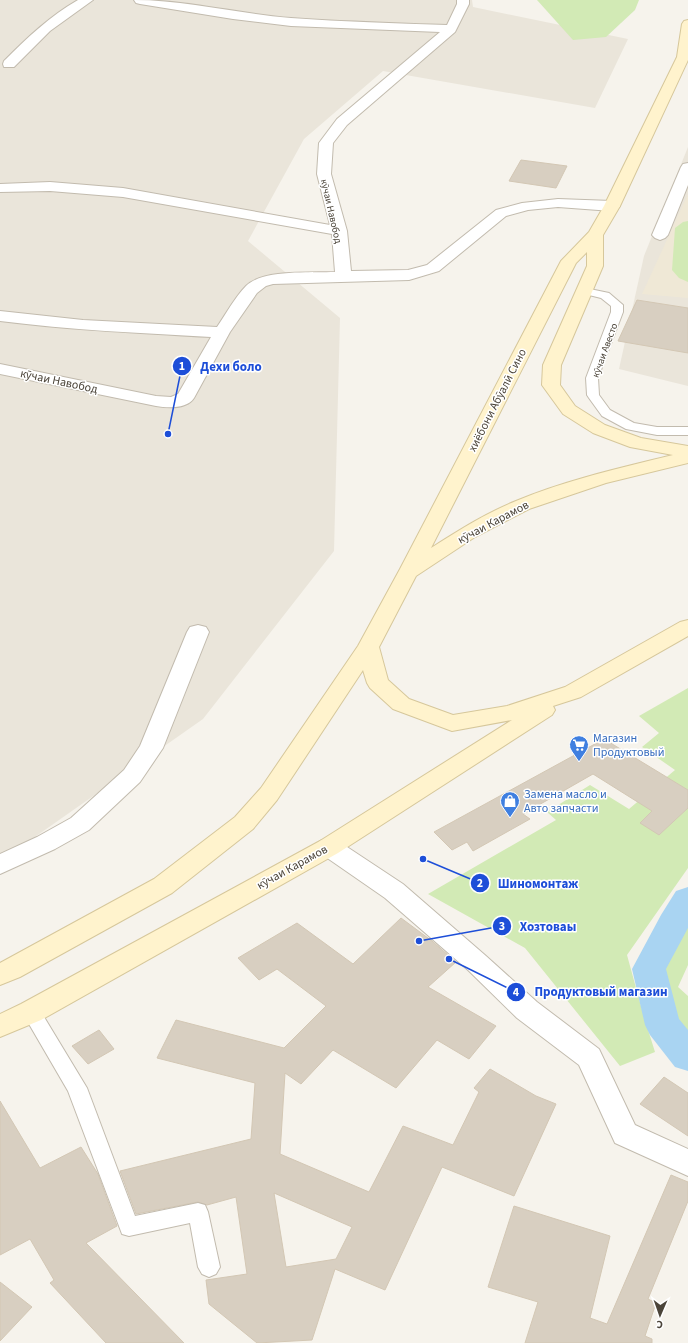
<svg xmlns="http://www.w3.org/2000/svg" width="688" height="1343" viewBox="0 0 688 1343" font-family="'Source Sans 3',sans-serif">
	<style>
		.residential { fill: #eae5da }
		.education { fill: #efe8d6 }
		.green { fill: #d2eab5 }
		.lines { fill: none; stroke-linecap: round; stroke-linejoin: round }
		.canal { fill: #a9d4f2; fill-rule: evenodd }
		.building { fill: #d8cfc1; stroke: #d3c7b4; fill-rule: evenodd }
		.lane-casing { stroke: #c2bbae; stroke-width: 2 }
		.street-casing { stroke: #c2bbae; stroke-width: 2 }
		.secondary-casing { stroke: #d6c79b; stroke-width: 2 }
		.lane { fill: #fff; fill-rule: evenodd }
		.street { fill: #fff; fill-rule: evenodd }
		.secondary { fill: #fff3cd; fill-rule: evenodd }
		.labels { text-anchor: middle; stroke-width: 3; stroke-linejoin: round; paint-order: stroke }
		.far-street-label { font-size: 10px; fill: #4b4439; stroke: #fff }
		.street-label { font-size: 12px; fill: #4b4439; stroke: #fff }
		.shop-label { font-size: 12px; fill: #366cbe; stroke: #fff; text-anchor: start }
		.leader { fill: none; stroke: #1d4ed8; stroke-width: 1.5 }
		.callout-dot { fill: #1d4ed8; stroke: #fff; stroke-width: 1.5 }
		.mark-label { font-size: 12px; text-anchor: middle; font-weight: bold; fill: #fff }
		.callout-label { font-size: 13px; text-anchor: middle; font-weight: bold; fill: #1d4ed8; stroke: #fff; stroke-width: 3; stroke-linejoin: round; paint-order: stroke }
	</style>
	<rect width="100%" height="100%" fill="#f6f3ec"/>
	<g class="residential">
		<polygon points="0,0 472,0 473,7 628,39 595,108 383,71 304,139 248,241 340,318 334,551 203,719 22,846 0,854"/>
		<polygon points="688,147 688,386 619,369 644,256"/>
	</g>
	<polygon class="education" points="688,194 688,298 642,294"/>
	<g class="green">
		<polygon points="537,0 639,0 635,10 606,37 573,40"/>
		<polygon points="688,221 688,282 679,278 672,270 675,228 683,222"/>
		<polygon points="688,688 688,868 627,955 644,1017 655,1052 620,1066 525,948 428,894 556,820 547,812 590,785 629,809 675,770 642,747 659,733 639,716"/>
		<polygon points="688,922 688,965 678,987 688,996 688,1036 676,1022 659,974"/>
	</g>
	<g class="lines">
		<polygon class="canal" points="688,887 688,928 666,969 679,1019 688,1030 688,1071 675,1067 650,1035 645,1025 632,969 661,915 676,891"/>
	</g>
	<g class="building">
		<polygon points="521,160 567,166 556,188 509,181"/>
		<polygon points="637,300 688,308 688,353 618,341"/>
		<polygon points="604,739 688,790 688,808 659,835 640,823 652,811 593,774 523,814 530,819 473,851 467,842 452,850 434,832"/>
		<path d="M401 918 432 941 456 962 428 987 496 1026 469 1059 437 1040 396 1088 333 1050 301 1084 285 1073 280 1154 369 1192 403 1126 453 1145 479 1092 474 1088 490 1069 536 1096 556 1104 514 1196 442 1167 385 1290 335 1269 312 1340 257 1343 209 1304 206 1280 247 1274 236 1197 207 1205 198 1202 136 1214 120 1171 251 1139 255 1083 157 1058 176 1020 284 1048 326 1006 277 969 259 980 238 958 297 923 353 964ZM274 1193 352 1227 336 1259 286 1267Z"/>
		<polygon points="99,1030 114,1049 88,1064 72,1046"/>
		<polygon points="664,1077 688,1093 688,1136 640,1104"/>
		<polygon points="0,1101 40,1168 81,1147 98,1174 117,1226 86,1243 184,1343 106,1343 50,1283 54,1280 30,1239 0,1255"/>
		<polygon points="671,1175 688,1182 688,1201 648,1299 656,1303 645,1336 652,1339 652,1343 525,1343 538,1302 488,1287 514,1206 610,1236 590,1318 607,1324"/>
		<polygon points="0,1282 32,1307 0,1341"/>
	</g>
	<g class="lines">
		<g class="lane-casing">
			<g id="lane">
				<polygon points="585,288 609,293 623,305 623,312 598,378 599,395 610,410 634,423 657,427 688,427 688,435 657,435 626,429 602,416 589,398 587,395 586,378 611,312 611,306 601,298 581,293 579,291"/>
				<polygon points="31,1005 38,1007 87,1088 135,1216 198,1203 205,1205 208,1212 220,1267 216,1274 209,1277 202,1274 198,1267 190,1223 129,1236 122,1234 68,1091 22,1012 24,1007"/>
			</g>
		</g>
		<g class="street-casing">
			<g id="street">
				<path d="M78 0H93L50 31 14 67H4L3 64 4 61C27 38 50 16 78 0Z"/>
				<path d="M134 0C187 0 239 14 291 18 343 22 395 23 447 25L457 4V0H469V4L455 32 347 125 333 143 331 174 347 231 351 271 408 270 427 265 496 210 522 203 558 199 612 201 617 203 620 206 617 209 612 211 558 207 528 210 506 216 439 271 409 280 273 284 266 286 257 293 230 332 194 398C187 409 168 408 156 406L0 374V364L156 396 171 397 178 394 211 337C140 333 70 330 0 321V311L83 320 217 327C226 314 235 297 246 286 263 269 311 273 335 272L332 234 123 197 50 191 0 192V184L50 182 123 188 330 225 317 174 319 143 337 119 440 32 291 26 233 19 140 4 136 3Z"/>
				<polygon points="688,163 688,185 668,235 665,238 660,240 655,238 652,235 681,167 683,164"/>
				<polygon points="198,625 206,627 209,632 163,748 140,782 89,830 55,849 0,874 0,854 37,837 71,818 124,770 140,746 187,632 190,627"/>
				<polygon points="329,838 338,841 403,884 486,956 537,1002 599,1049 635,1125 688,1149 688,1176 615,1143 579,1065 517,1018 468,970 385,898 320,853 317,847 320,841"/>
			</g>
		</g>
		<g class="secondary-casing">
			<path id="secondary" d="M688 20V60L620 206 603 235V266L561 365 560 385 575 406 605 425 641 438 688 446V463L606 483 529 509 475 537 416 576 379 647 388 680 409 699 453 715 507 706 565 687 680 622 688 620V636L581 697 553 706 555 710 552 715 338 853 41 1020 0 1037V1014L21 1004 320 841 512 720 452 731 444 728 393 709 370 688 367 683 363 670 277 800 253 829 172 893 20 977 0 985V963L154 879 235 817 261 788 358 646 400 569 561 261 589 232 604 206 677 57 682 24 684 21ZM587 252V266L543 365 542 385 563 414 593 433 630 447 673 455C620 468 566 480 516 501 486 513 458 531 431 548L576 263Z"/>
		</g>
		<use href="#lane" class="lane"/>
		<use href="#street" class="street"/>
		<use href="#secondary" class="secondary"/>
	</g>
	<defs>
		<g id="supermarket-pin" transform="scale(1)"><path d="M0 17L-7.5 6A9.5 9.5 0 1 1 7.5 6Z" fill="#3f7fe0" stroke="#fff"/><path d="M-6-5.5h2.5l.6 2H6L4.5 2H-2.5L-4.4-4H-6ZM-1.5 3.2a1.3 1.3 0 1 0 .1 0ZM3 3.2a1.3 1.3 0 1 0 .1 0Z" fill="#fff"/></g>
		<g id="shop-pin" transform="scale(1)"><path d="M0 17L-7.5 6A9.5 9.5 0 1 1 7.5 6Z" fill="#3f7fe0" stroke="#fff"/><path d="M-5-2.5h2.3a2.7 3.5 0 0 1 5.4 0H5L5.5 6h-11ZM-1.5-2.5h3a1.5 2.3 0 0 0-3 0Z" fill="#fff"/></g>
	</defs>
	<g fill-rule="evenodd">
		<use href="#supermarket-pin" x="579" y="745"/>
		<use href="#shop-pin" x="510" y="801"/>
	</g>
	<g class="labels">
		<g class="far-street-label">
			<text transform="translate(332 211) rotate(77)" y="4">кӯчаи Навобод</text>
			<text transform="translate(604 350) rotate(-70)" y="4">кӯчаи Авесто</text>
		</g>
		<g class="street-label">
			<text transform="translate(59 381) rotate(12)" y="4">кӯчаи Навобод</text>
			<text transform="translate(497 400) rotate(-63)" y="4">хиёбони Абӯалӣ Сино</text>
			<text transform="translate(493 522) rotate(-28)" y="4">кӯчаи Карамов</text>
			<text transform="translate(292 867) rotate(-29)" y="4">кӯчаи Карамов</text>
		</g>
		<g class="shop-label">
			<text x="593" y="742">Магазин<tspan x="593" dy="14">Продуктовый</tspan></text>
			<text x="524" y="798">Замена масло и<tspan x="524" dy="14">Авто запчасти</tspan></text>
		</g>
	</g>
	<path class="leader" d="M168 434L182 366M423 859L480 883M419 941L502 926M449 959L516 992"/>
	<g class="callout-dot">
		<circle cx="168" cy="434" r="4"/>
		<circle cx="423" cy="859" r="4"/>
		<circle cx="419" cy="941" r="4"/>
		<circle cx="449" cy="959" r="4"/>
		<circle cx="182" cy="366" r="10"/>
		<circle cx="480" cy="883" r="10"/>
		<circle cx="502" cy="926" r="10"/>
		<circle cx="516" cy="992" r="10"/>
	</g>
	<g class="mark-label">
		<text x="182" y="370">1</text>
		<text x="480" y="887">2</text>
		<text x="502" y="930">3</text>
		<text x="516" y="996">4</text>
	</g>
	<g class="callout-label">
		<text x="231" y="371">Дехи боло</text>
		<text x="538" y="888">Шиномонтаж</text>
		<text x="548" y="931">Хозтоваы</text>
		<text x="601" y="996">Продуктовый магазин</text>
	</g>
	<g transform="translate(660 1315) rotate(182)" stroke="#ffffff" stroke-width="3" paint-order="stroke">
	<path d="M0-3L7 15L0 10L-7 15Z" fill="#4b4439"/>
	<text y="-6" font-size="11" font-weight="bold" text-anchor="middle" fill="#4b4439">С</text>
	</g>
</svg>
